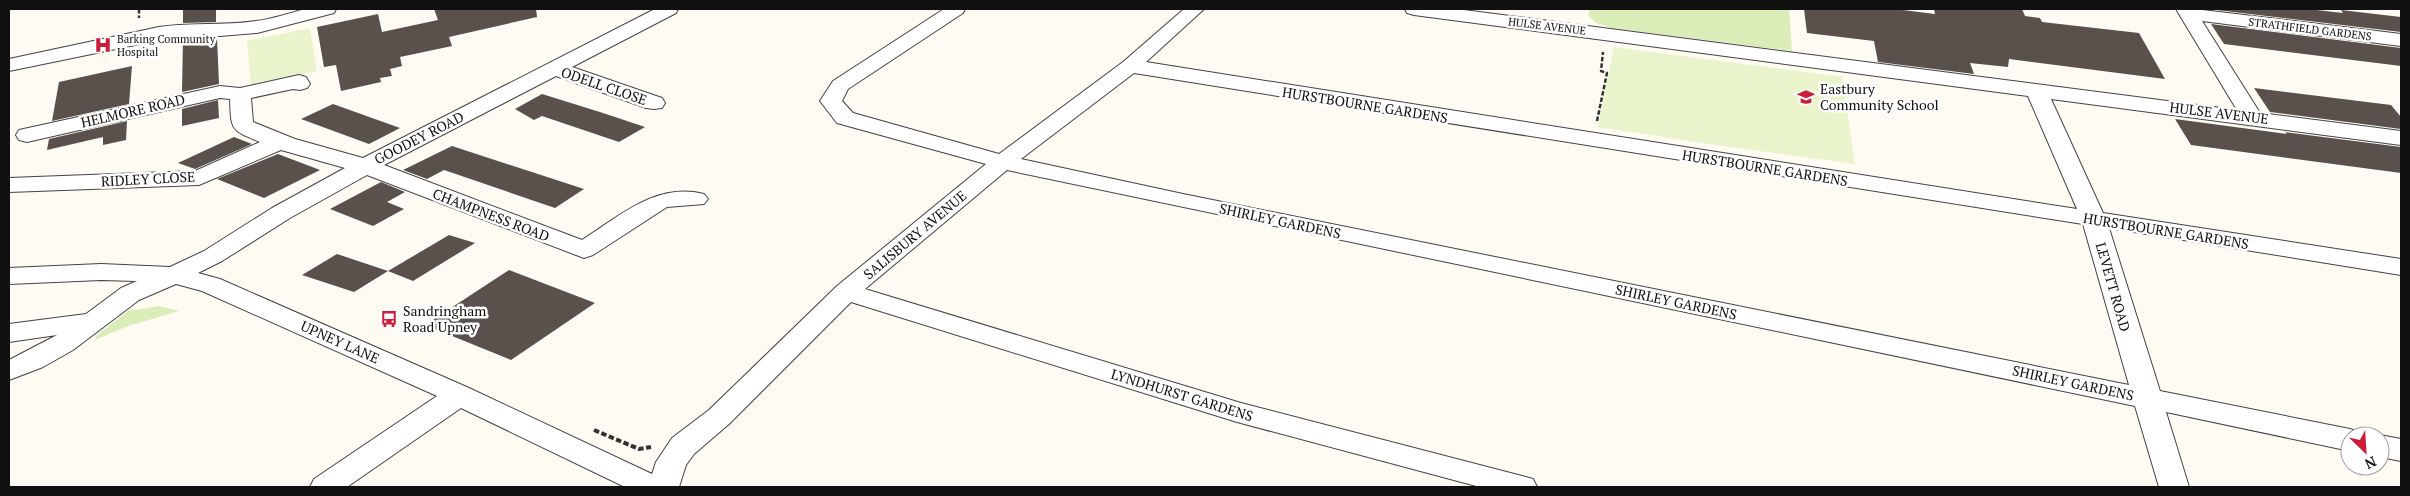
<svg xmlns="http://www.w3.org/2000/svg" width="2410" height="496" viewBox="0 0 2410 496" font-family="'PT Serif',serif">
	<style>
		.green { fill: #daedb9 }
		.pitch { fill: #eaf4cc }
		.building { fill: #5a504c }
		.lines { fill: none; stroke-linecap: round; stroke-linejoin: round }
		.minor-casing { stroke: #434343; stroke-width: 2 }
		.path-far1 { stroke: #323232; stroke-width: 2.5; stroke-dasharray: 4.5 2; stroke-linecap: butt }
		.path { stroke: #323232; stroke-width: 4; stroke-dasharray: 5.5 2.5; stroke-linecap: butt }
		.minor { fill: #fff; fill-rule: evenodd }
		.labels { text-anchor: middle; stroke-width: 5; stroke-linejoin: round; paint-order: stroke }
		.far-street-label { font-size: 11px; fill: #101010; stroke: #fff }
		.far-poi-label { font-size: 11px; fill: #101010; stroke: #fff; text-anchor: start }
		.street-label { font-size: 14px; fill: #101010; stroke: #fff }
		.poi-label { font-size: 14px; fill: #101010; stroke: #fff; text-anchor: start }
	</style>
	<rect width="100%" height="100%" fill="#fffbf3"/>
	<g class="green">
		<polygon points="1590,9 1789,9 1792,51 1612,28 1596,23 1588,15"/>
		<polygon points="159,306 179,311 128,326 95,340 97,335 128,311"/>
	</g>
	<g class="pitch">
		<polygon points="310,28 317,71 251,85 247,41"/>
		<polygon points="1614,47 1842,77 1855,164 1722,146 1598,127"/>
	</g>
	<g class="building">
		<polygon points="183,9 216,9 216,22 183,23"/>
		<polygon points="434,9 536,9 537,17 449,37 452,46 400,57 402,66 390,69 392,76 380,78 381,82 341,91 336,65 324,67 317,27 378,14 382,32 438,20"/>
		<polygon points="1804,9 1895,9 1935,14 1934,9 2022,9 2025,16 2040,18 2042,22 2139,33 2165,79 2009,59 2008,67 1970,63 1974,74 1878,62 1874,41 1807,33"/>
		<polygon points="2208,9 2308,9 2343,13 2341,10 2401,17 2401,32"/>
		<polygon points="2211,24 2401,48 2401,66 2224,44"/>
		<polygon points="183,37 217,38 219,84 182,92"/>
		<polygon points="132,66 129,104 52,121 59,82"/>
		<polygon points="2254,88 2391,105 2401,117 2401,129 2270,112"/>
		<polygon points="542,94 603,113 645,127 619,142 542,116 534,120 515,109"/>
		<polygon points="218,100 219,118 182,126 182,109"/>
		<polygon points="333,104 400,128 369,144 301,119"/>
		<polygon points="2175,119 2287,134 2285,132 2401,147 2401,173 2191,145"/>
		<polygon points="127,121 126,140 103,145 103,137 47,150 49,139"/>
		<polygon points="234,137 252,144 195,169 178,163"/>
		<polygon points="452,146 584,189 555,208 444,170 427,179 403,170"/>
		<polygon points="278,154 320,170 264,198 217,179"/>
		<polygon points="381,182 405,192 387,202 404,209 373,226 330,209"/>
		<polygon points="449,235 475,243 413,281 388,271"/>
		<polygon points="337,254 388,271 354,292 302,275"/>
		<polygon points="509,270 595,303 511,360 425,325"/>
	</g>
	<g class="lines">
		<g class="minor-casing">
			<g id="minor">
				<path d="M306 9H336L334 13 257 33 220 36 184 35 9 71V59L159 27C191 22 224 26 256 21 273 19 289 13 306 9Z"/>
				<path d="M655 9H678L676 13 572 67 662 98 665 103 662 108 654 109 646 108 556 76 384 165 582 240C620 216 656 182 704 194L708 199 704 204 667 207 593 255 584 258 367 175 290 218 222 261 198 273 220 279 469 388 652 474 656 462 672 438 709 410 837 286 986 164 837 123 820 101 833 81 944 9H965L963 13 848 89 842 101 853 113 999 154 1123 62 1184 9H1204L1146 62 2077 209 2028 96 1414 15 1407 13 1405 9H1456L2237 110 2176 9H2194L2401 34V46L2202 21 2260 113 2401 131V145L2051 99 2103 213 2401 259V275L2109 228 2160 391 2350 429 2361 433 2363 436H2350V451L2166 412 2189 487H2159L2135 406 1007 170 865 289 1241 403 1522 476 1533 479 1537 487H1480L1237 422 851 302 729 424 694 454 686 465 679 487H625L461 408 347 487H310L314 479 437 396 202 291 176 284 139 300 73 350 43 367 9 380V360L57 335 9 342V324L86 314 121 288 137 281 101 280 9 284V268L101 264 170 267 204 251 272 208 345 168 281 150 199 185 9 192V178L195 171 260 142C231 130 231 131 230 99L220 98 27 142 19 140 16 135 19 130 220 86 240 88 299 75 306 77 310 84 307 88 300 90 293 89 251 98 253 122 295 139 363 158ZM1134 73 2083 224 2129 385 1183 194 1021 159Z"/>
				<polygon points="2380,435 2401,439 2401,461 2380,457 2380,436 2378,436"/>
			</g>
		</g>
		<g class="path-far1">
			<polyline points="139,9 139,18"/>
			<polyline points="1597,121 1607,73 1601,71 1603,52"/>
		</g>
		<polyline class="path" points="594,430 639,449 651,447"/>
		<use href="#minor" class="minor"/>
	</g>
	<defs>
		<g id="hospital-bare" transform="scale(1.35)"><path d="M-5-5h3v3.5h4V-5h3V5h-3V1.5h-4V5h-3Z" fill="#cb1d39" stroke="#fff" stroke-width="2.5" paint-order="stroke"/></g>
		<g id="school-bare" transform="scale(1.35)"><path d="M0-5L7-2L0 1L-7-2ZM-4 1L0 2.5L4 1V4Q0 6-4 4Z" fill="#cb1d39" stroke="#fff" stroke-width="2.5" paint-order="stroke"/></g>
		<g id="bus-bare" transform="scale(1.35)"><path d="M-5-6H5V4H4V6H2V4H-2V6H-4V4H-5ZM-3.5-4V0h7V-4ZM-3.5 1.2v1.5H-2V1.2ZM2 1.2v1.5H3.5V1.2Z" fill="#cb1d39" stroke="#fff" stroke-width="2.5" paint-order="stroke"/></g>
	</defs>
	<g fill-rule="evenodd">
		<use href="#hospital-bare" x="103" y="45"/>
		<use href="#school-bare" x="1806" y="97"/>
		<use href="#bus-bare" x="389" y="319"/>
	</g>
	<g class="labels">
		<g class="far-street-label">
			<text transform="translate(1547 26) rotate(7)" y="4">HULSE AVENUE</text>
			<text transform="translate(2310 29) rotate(7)" y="4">STRATHFIELD GARDENS</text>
		</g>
		<g class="far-poi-label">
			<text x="117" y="43">Barking Community<tspan x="117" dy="13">Hospital</tspan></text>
		</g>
		<g class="street-label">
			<text transform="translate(604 86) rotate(19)" y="5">ODELL CLOSE</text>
			<text transform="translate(1365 105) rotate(9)" y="5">HURSTBOURNE GARDENS</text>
			<text transform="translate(133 111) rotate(-13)" y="5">HELMORE ROAD</text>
			<text transform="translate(2219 113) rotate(7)" y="5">HULSE AVENUE</text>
			<text transform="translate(419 138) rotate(-27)" y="5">GOODEY ROAD</text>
			<text transform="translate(1765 168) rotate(9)" y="5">HURSTBOURNE GARDENS</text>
			<text transform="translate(148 179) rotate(-3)" y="5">RIDLEY CLOSE</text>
			<text transform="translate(491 215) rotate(21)" y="5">CHAMPNESS ROAD</text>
			<text transform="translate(1280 221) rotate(12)" y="5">SHIRLEY GARDENS</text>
			<text transform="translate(2166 231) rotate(9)" y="5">HURSTBOURNE GARDENS</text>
			<text transform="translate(915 235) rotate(-40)" y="5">SALISBURY AVENUE</text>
			<text transform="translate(2113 287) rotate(74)" y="5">LEVETT ROAD</text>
			<text transform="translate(1676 302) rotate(12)" y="5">SHIRLEY GARDENS</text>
			<text transform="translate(340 342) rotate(24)" y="5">UPNEY LANE</text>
			<text transform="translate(2073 383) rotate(12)" y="5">SHIRLEY GARDENS</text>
			<text transform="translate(1182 395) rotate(17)" y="5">LYNDHURST GARDENS</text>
		</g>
		<g class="poi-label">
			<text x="1820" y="94">Eastbury<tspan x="1820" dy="16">Community School</tspan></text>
			<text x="403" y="316">Sandringham<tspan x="403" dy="16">Road Upney</tspan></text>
		</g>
	</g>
	<rect width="2410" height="496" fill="none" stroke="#101010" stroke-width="20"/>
	<g transform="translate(2365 451) rotate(155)"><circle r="24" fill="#ffffff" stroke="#9f9f9f"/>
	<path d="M0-4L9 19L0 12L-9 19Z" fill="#cb1d39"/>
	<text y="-8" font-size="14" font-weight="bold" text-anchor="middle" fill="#101010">N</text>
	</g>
</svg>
